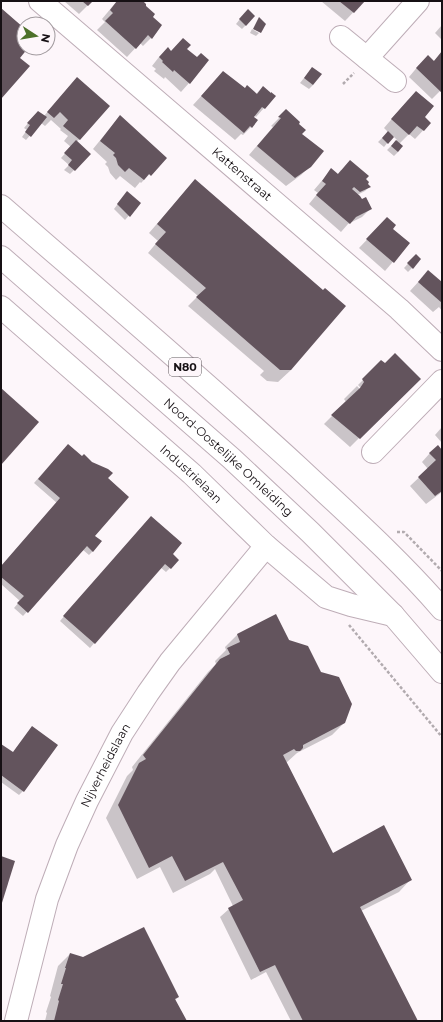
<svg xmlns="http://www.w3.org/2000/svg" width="443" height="1022" viewBox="0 0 443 1022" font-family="Montserrat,sans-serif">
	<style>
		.shadow { fill: #0003 }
		.building { fill: #63545d }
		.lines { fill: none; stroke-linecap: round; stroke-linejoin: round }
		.minor-casing { stroke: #beadb7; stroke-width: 24 }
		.major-casing { stroke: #beadb7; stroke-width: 24 }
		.path { stroke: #b2abaf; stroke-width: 2.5; stroke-dasharray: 3 2; stroke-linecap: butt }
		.minor { stroke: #fff; stroke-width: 22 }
		.major { stroke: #fff; stroke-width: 22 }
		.labels { text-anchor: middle; stroke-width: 4; stroke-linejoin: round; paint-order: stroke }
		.shield { fill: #fdf6fa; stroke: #5b5559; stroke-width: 1 }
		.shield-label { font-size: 11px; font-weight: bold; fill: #161014 }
		.street-label { font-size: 12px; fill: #161014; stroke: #fdf6fa }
	</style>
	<rect width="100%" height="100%" fill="#fdf6fa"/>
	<g class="shadow">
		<polygon points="64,1 92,1 79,14"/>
		<polygon points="117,1 141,1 151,17 151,38 143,46 140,43 127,57 97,30 105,22 102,19"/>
		<polygon points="321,1 364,1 345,21"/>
		<polygon points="244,14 246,25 242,29 236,24"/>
		<polygon points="442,25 442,40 435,33"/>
		<polygon points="252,29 259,33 256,36 250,33"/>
		<polygon points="185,49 189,83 181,92 165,77 164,79 154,71 156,69 152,66 159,57 171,52"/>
		<polygon points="442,52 442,93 440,91 432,99 409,77 419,65 433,62"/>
		<polygon points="312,68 313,85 309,89 300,83"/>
		<polygon points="77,78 80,139 76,142 90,154 70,174 64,170 69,165 61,158 71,147 64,141 68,136 60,130 61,129 51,120 45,126 41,123 26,140 22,137 27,130 24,128 34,116 44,116"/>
		<polygon points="215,81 244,89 256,94 263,87 264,108 256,117 254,115 251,127 243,135 241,134 235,140 193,105"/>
		<polygon points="408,100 430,123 415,139 409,134 399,144 398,152 394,156 387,150 397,140 393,136 384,147 378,142 388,132 384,128"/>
		<polygon points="286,111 298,124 310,166 301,175 286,186 249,155 273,127 271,126"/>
		<polygon points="120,116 165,158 141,183 140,182 135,188 120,176 116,180 110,173 108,167 105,164 107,162 93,149"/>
		<polygon points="331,170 337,175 341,170 365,179 366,184 369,187 365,191 357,195 370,209 362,217 348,224 341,232 309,204 318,193 314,190"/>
		<polygon points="187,189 323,291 291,370 278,382 267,381 260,375 264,371 188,306 198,296 148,253 158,241 149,233"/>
		<polygon points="123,197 140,203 125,220 114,209"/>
		<polygon points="379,227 392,229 409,243 385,271 359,248"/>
		<polygon points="416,255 412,268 408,272 404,268"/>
		<polygon points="420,280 442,283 442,311 439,307 433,312 410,291"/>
		<polygon points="381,362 365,432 350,447 324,424 346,402 344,399 357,386 360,389 361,388 358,385"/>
		<polygon points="442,427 442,443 435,435"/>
		<polygon points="64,449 82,457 91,463 107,479 94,536 93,551 89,555 83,550 23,616 14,608 20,601 1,584 1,567 57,503 34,483"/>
		<polygon points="442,451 442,492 426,504 410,486 428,469 422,462 430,453"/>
		<polygon points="147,521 171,554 170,568 166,572 160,567 90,648 60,621"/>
		<polygon points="276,615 289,640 344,723 332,735 297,753 286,763 332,854 411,879 399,892 361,911 417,1021 291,1021 266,972 251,980 220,917 229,909 233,906 215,869 210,874 173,893 160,867 137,879 106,818 127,776 133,770 132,767 208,672 216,664 215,661 226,650 225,647 237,635"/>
		<polygon points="1,745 23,791 19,795 1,782"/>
		<polygon points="70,954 178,997 175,1000 185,1021 45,1021 47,1013 46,1012 51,997 50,996 58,966"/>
	</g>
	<g class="building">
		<polygon points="82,1 93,1 88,6"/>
		<polygon points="117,1 143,1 146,4 146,6 155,14 153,17 162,25 152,39 148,35 136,49 105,21 113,13 110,10"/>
		<polygon points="339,1 365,1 354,13"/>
		<polygon points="1,8 24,28 24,48 28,48 20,58 30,66 1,99"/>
		<polygon points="248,9 255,16 246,26 239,19"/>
		<polygon points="259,17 266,24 261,33 253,29"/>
		<polygon points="183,38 191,45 187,49 197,57 201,53 209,60 190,84 174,70 173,72 162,62 163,61 159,57 168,47 171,51"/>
		<polygon points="442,51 442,90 441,92 416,68 428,55 434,61"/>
		<polygon points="312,67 322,74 313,85 304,78"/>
		<polygon points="223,71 245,88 247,85 257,94 263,86 271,93 271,92 276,96 265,109 262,107 254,117 258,120 252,128 250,126 244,133 201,96"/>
		<polygon points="77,77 110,106 80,140 63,126 68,120 60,112 54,118 47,112"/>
		<polygon points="416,91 434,106 425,117 431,123 424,131 417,126 409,135 391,119"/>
		<polygon points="286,109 300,122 299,124 306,130 302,134 324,151 311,167 295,178 257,146 281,118 278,117"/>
		<polygon points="38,111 47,117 31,137 25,132 30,125 27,123"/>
		<polygon points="120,115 167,158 151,176 149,174 144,180 129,168 125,172 118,165 116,158 113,155 115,153 100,141"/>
		<polygon points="388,131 394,137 388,144 382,138"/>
		<polygon points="76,140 91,154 75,171 68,165 72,160 64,153"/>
		<polygon points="396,140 403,146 398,152 391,146"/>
		<polygon points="350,160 369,176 366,179 369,182 368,184 371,187 360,192 354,187 352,189 360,196 362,199 366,197 372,209 356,217 350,224 316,195 326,184 322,181 331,168 338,174"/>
		<polygon points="195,179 323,290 325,288 346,306 291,370 280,370 196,297 206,288 155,244 166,232 157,224"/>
		<polygon points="127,191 141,203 130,217 117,204"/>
		<polygon points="387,217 396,225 393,229 410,243 394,263 366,239"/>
		<polygon points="416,254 421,259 413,269 407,263"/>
		<polygon points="428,270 442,282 442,303 418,282"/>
		<polygon points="395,353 421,379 360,439 331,415 360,388 364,382 362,379 381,360 385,363"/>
		<polygon points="1,388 39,422 1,465"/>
		<polygon points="68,444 82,456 84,454 92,462 108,469 113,473 108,478 129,497 95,536 102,541 93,552 87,546 28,613 17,603 24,596 1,577 1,566 60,498 38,479"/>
		<polygon points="438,445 442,450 442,491 435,496 418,477 436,460 429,453"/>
		<polygon points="151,516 182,543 173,554 179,560 171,569 165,564 95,644 63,616"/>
		<polygon points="276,614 289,640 308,646 321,672 339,677 352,704 345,723 303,745 303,748 300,751 296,751 294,749 283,755 333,853 384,825 412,880 360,907 418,1021 303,1021 275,965 260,972 228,908 243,900 223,862 185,881 172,856 149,868 118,805 139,763 146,759 143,755 220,659 230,654 227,648 240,642 237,634"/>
		<polygon points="32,726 58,745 24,792 1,775 1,744 13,752"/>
		<polygon points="1,856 15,861 1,906"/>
		<polygon points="144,927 179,997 175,999 187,1021 54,1021 59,1001 58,1000 63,984 61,984 66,968 65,968 70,953 83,957"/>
	</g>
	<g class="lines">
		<g class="minor-casing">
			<g id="minor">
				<path id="s1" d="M40 1 399 309 442 350"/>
				<polyline points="341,37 395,81"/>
				<polyline points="367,58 418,1"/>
				<path id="s2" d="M1 307 192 474 266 546 326 597 351 605 393 615"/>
				<polyline points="373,452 442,381"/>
				<path id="s3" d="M16 1021 47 899 67 845 87 801 122 733 148 693 170 662 266 546"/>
			</g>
		</g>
		<g class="major-casing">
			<g id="major">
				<path d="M1 206C100 292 201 378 298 467 347 513 398 558 442 609"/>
				<path id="s4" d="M1 257 231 458 310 532 393 615 442 672"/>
			</g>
		</g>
		<g class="path">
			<polyline points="343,84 354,73"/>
			<polyline points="397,532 404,532 442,571"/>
			<polyline points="349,625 442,737"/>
		</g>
		<use href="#minor" class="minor"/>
		<use href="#major" class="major"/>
	</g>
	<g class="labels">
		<rect class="shield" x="169" y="358" width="32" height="18" rx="3"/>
		<g class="shield-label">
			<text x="185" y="371">N80</text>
		</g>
		<g class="street-label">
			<text dy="4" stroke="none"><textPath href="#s1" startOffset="266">Kattenstraat</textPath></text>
			<text dy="4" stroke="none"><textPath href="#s4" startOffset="303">Noord-Oostelijke Omleiding</textPath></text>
			<text dy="4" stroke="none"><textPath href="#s2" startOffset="253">Industrielaan</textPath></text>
			<text dy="4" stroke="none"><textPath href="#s3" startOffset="272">Nijverheidslaan</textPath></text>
		</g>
	</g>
	<rect width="443" height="1022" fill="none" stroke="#161014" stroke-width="4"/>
	<g transform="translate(36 36) rotate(102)"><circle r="19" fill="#fdf6fa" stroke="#a19a9e"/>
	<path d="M0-3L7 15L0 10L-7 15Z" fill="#4d7029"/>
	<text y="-6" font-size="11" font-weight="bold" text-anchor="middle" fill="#161014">N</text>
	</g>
</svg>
